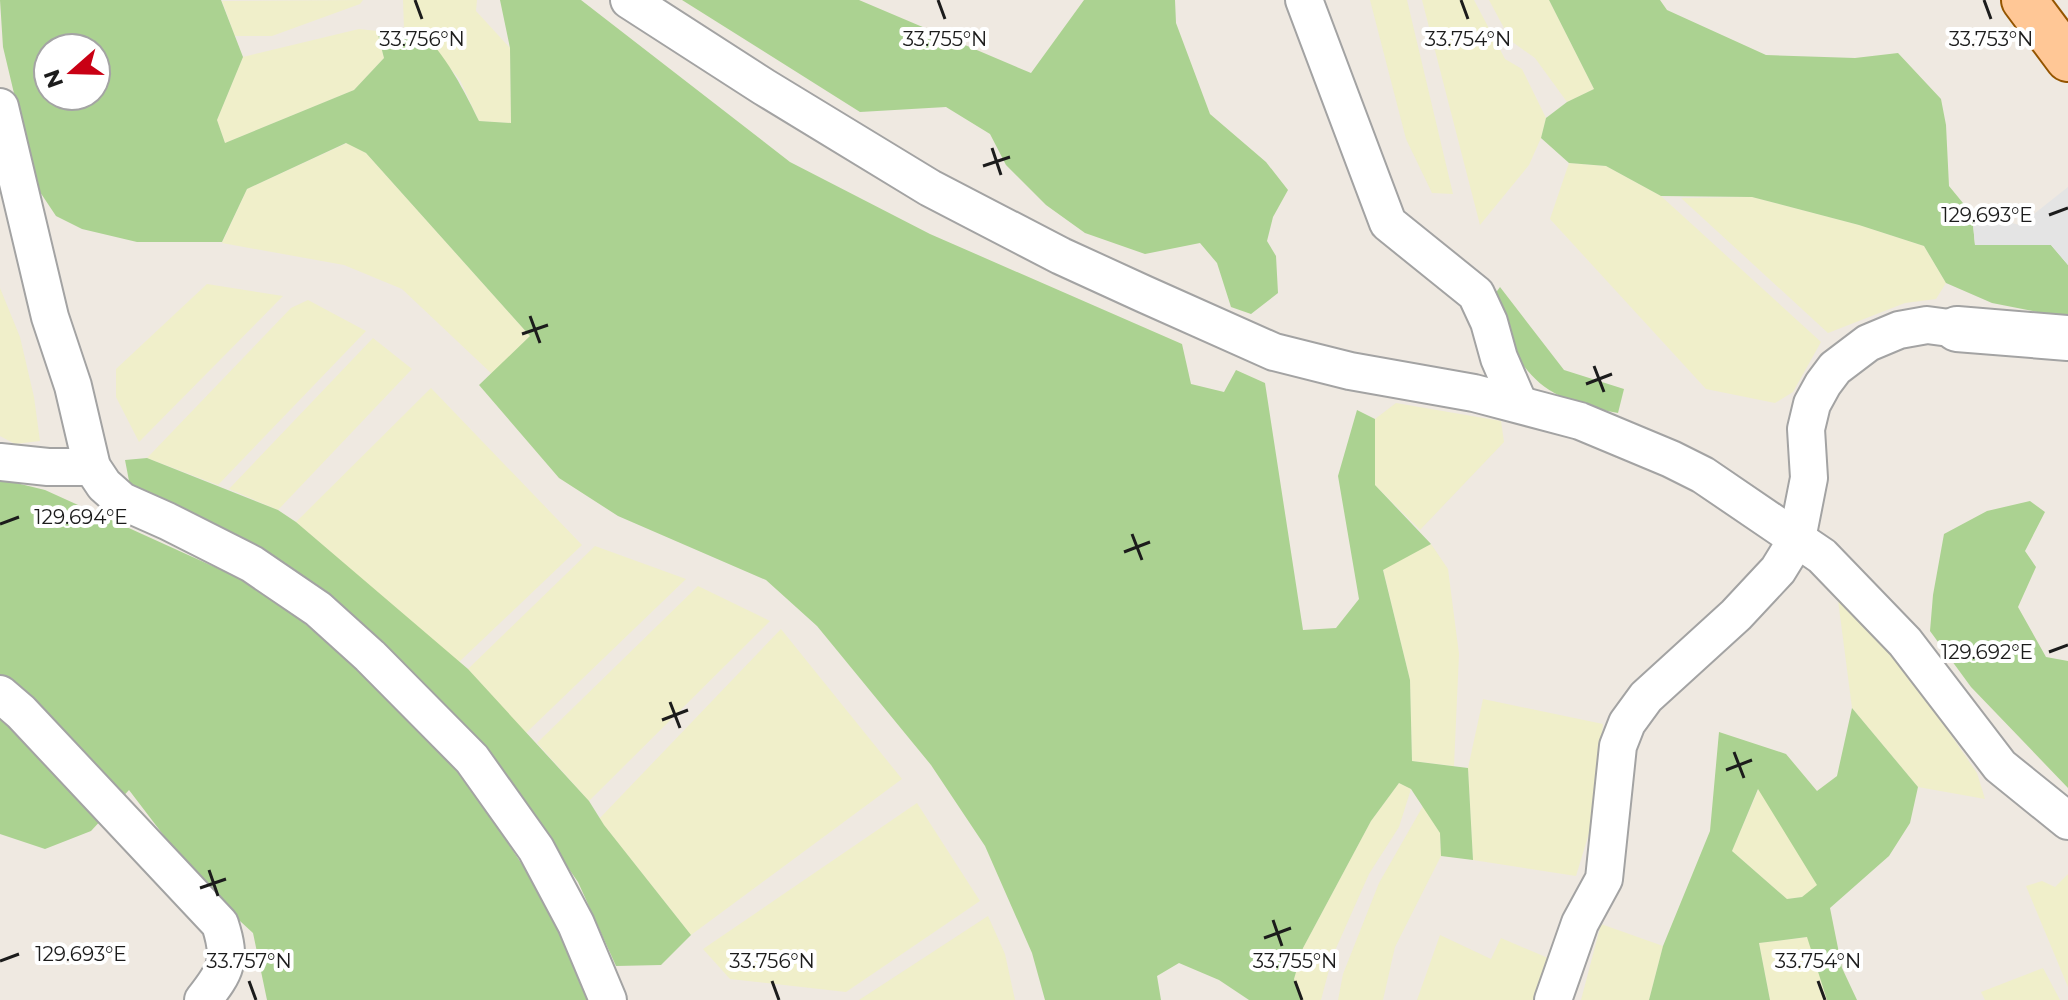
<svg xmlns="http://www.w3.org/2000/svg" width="2068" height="1000" viewBox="0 0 2068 1000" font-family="Montserrat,sans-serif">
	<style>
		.farmland { fill: #f0efca }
		.forest { fill: #abd291; fill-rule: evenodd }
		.parking { fill: #e4e4e4 }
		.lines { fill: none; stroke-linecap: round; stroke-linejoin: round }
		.minor-casing { stroke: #a3a3a3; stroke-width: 40 }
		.tertiary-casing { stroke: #a3a3a3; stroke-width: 48 }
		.primary-casing { stroke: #955500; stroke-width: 48 }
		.minor { stroke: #fff; stroke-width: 36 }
		.tertiary { stroke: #fff; stroke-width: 44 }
		.primary { stroke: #ffc796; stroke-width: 44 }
		.ticks { fill: none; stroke: #1c1c1c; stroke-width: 3 }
		.ticks-label { font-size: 20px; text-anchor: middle; fill: #1c1c1c; stroke: #fff; stroke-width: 8; stroke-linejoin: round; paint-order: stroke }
	</style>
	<rect width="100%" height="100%" fill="#efe9e1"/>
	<g class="farmland">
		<polygon points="363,0 360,4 272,36 235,36 222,1"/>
		<polygon points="403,0 477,0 476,11 510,48 511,123 479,121 460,80 423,35 404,29"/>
		<polygon points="1370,0 1407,0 1453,194 1432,193 1406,139"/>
		<polygon points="1422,0 1474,0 1505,59 1522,69 1546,118 1541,138 1529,165 1480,225"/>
		<polygon points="1489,0 1549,0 1594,89 1567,102 1535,58 1511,41"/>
		<polygon points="359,29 377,31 384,58 354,90 225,143 217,120 243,57"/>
		<polygon points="347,143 366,153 530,336 492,374 402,289 344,265 222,243 247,189"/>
		<polygon points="1569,163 1606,166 1661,196 1821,342 1793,392 1775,403 1706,389 1550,219"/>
		<polygon points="1752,197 1859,225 1924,246 1946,283 1936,299 1905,303 1828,333 1681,198"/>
		<polygon points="207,284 283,296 139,442 116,397 116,369"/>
		<polygon points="0,288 20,337 34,397 40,441 15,444 0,436"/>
		<polygon points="308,300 366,331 218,485 147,458 291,308"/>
		<polygon points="373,338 412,369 278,510 229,489"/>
		<polygon points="431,388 582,545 458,663 296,522"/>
		<polygon points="1396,403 1501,421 1504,442 1420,530 1375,485 1375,419"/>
		<polygon points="1431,544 1448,569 1459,654 1454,766 1412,761 1410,680 1383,569"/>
		<polygon points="595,546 686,579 526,733 468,669"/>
		<polygon points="698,586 770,621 589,801 537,743"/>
		<polygon points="1838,600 1903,665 1977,773 1985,799 1918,787 1852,708"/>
		<polygon points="781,629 902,779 691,935 599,819"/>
		<polygon points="1483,699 1603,724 1590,830 1576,876 1473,860 1468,768"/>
		<polygon points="1399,783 1411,789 1399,827 1369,874 1333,955 1321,1000 1302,1000 1294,979 1303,948 1371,821"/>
		<polygon points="1759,788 1818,886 1802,897 1787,899 1732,851"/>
		<polygon points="917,803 980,901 846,992 730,979 703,949"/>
		<polygon points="1423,806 1440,833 1441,856 1395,947 1383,1000 1338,1000 1343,974 1379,883"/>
		<polygon points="2068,874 2068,987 2026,886 2042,881 2055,887"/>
		<polygon points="988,916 1005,954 1015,1000 859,1000"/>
		<polygon points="1601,924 1663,946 1649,1000 1581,1000"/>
		<polygon points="1440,935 1491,959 1501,938 1548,958 1536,1000 1417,1000"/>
		<polygon points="1808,937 1827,1000 1770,1000 1759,943"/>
		<polygon points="2043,968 2060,1000 1985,1000 1981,992"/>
	</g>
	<g class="forest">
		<path d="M0 0H221L243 57 217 120 225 143 354 90 384 58 377 31C392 30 406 27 420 34 441 44 469 100 479 121L511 123 510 48 500 0H581L790 162 930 234 1182 344 1191 384 1224 392 1236 370 1265 383 1303 630 1336 628 1359 599 1338 476 1357 410 1375 419V485L1431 544 1383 570 1410 680 1412 761 1468 768 1473 860 1441 856 1440 833 1411 789 1399 783 1371 821 1303 948 1294 979 1302 1000H1249L1219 980 1179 963 1157 976 1161 1000H1045L1032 953 985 846 931 765 817 626 766 580 618 516 559 478 479 385 530 336 366 153 346 143 247 189 222 242H137L82 229 56 216 36 186 3 47ZM48 48H96V96H48Z"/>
		<polygon points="682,0 859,0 1031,73 1084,0 1175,0 1176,23 1210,114 1266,162 1288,190 1273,217 1267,241 1276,256 1278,293 1251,314 1231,307 1217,263 1200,243 1145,254 1085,233 1046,205 1006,165 990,134 946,107 860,112"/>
		<polygon points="1549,0 1660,0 1667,10 1766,55 1855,58 1898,53 1941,99 1946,125 1949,186 1972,214 1975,245 2051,245 2068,265 2068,318 1992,303 1946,283 1924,246 1859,225 1752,197 1661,196 1606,166 1569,163 1541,138 1546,118 1567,102 1594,89"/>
		<path d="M1500 287 1564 370 1624 389 1618 413C1536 399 1522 373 1489 302Z"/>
		<polygon points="147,458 278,510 296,522 468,669 589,801 604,825 691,935 661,965 616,966 578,882 533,818 320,596 243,538 130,486 125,460"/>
		<polygon points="0,479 45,490 261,588 412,711 460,771 541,893 591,1000 267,1000 253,933 203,887 129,790 91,831 45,849 0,834"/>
		<polygon points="2030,501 2045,512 2025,551 2036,567 2018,607 2046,657 2068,661 2068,788 1971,687 1930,631 1933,595 1944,534 1987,511"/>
		<path d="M1852 708 1918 787 1910 823 1889 856 1830 908 1842 968 1857 1000H1827L1807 937 1759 943 1770 1000H1649L1663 946 1710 831 1719 732 1786 754 1817 791 1837 776ZM1758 789 1817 885 1802 897 1787 899 1732 851Z"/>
	</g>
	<polygon class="parking" points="2068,187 2068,265 2051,245 1975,245 1972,214 2020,225"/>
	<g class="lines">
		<g class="minor-casing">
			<g id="minor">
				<polyline points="629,0 764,87 930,188 1061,256 1144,294 1274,352 1350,371 1474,393 1580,421 1671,459 1703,475 1822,556 1905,642 2000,766 2068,821"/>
				<polyline points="1304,0 1388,223 1476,294 1489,322 1499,358 1519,404"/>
				<polyline points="0,107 50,317 73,386 92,467 104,485 122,501 167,521 252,564 318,609 370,656 472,759 536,849 576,924 608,1000"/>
				<polyline points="0,462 48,467 92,467"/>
				<path d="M0 694 21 712 220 924C232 961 226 971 203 1000"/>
				<polyline points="1553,1000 1580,923 1604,879 1618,746 1627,723 1646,697 1736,615 1778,570 1797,539 1809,478 1806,429 1812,404 1823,384 1835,368 1868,343 1899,330 1927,325 1957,329"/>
			</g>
		</g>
		<g class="tertiary-casing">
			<polyline id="tertiary" points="1957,329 2068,338"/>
		</g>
		<g class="primary-casing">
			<polyline id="primary" points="2024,0 2068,59"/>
		</g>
		<use href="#minor" class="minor"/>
		<use href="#tertiary" class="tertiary"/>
		<use href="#primary" class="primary"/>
	</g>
	<path class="ticks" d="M415 0 422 19M938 0 945 19M1461 0 1468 19M1984 0 1991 19M992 148 1001 175M983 166 1010 157M2049 215 2068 208M530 316 540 343M522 334 548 325M1594 366 1604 392M1586 384 1612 374M0 524 19 517M1132 534 1142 560M1124 552 1150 542M2049 652 2068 645M670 702 680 728M662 720 688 710M1734 752 1744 778M1726 770 1752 760M209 870 218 896M200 888 226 879M1273 920 1282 946M1264 938 1291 928M0 961 19 954M249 981 256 1000M772 981 779 1000M1295 981 1302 1000M1818 981 1825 1000"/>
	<g class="ticks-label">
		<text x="422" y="46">33.756°N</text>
		<text x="945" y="46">33.755°N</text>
		<text x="1468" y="46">33.754°N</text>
		<text x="1991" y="46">33.753°N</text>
		<text x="1987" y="222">129.693°E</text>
		<text x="81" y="524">129.694°E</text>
		<text x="1987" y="659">129.692°E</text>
		<text x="81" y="961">129.693°E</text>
		<text x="249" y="968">33.757°N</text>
		<text x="772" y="968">33.756°N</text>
		<text x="1295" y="968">33.755°N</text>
		<text x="1818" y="968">33.754°N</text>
	</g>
	<g transform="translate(72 72) rotate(250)"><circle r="38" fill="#ffffff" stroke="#a4a4a4" stroke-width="2"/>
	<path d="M0-6L14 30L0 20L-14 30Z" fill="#c90014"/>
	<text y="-12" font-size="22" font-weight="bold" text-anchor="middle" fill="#1c1c1c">N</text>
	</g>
</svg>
